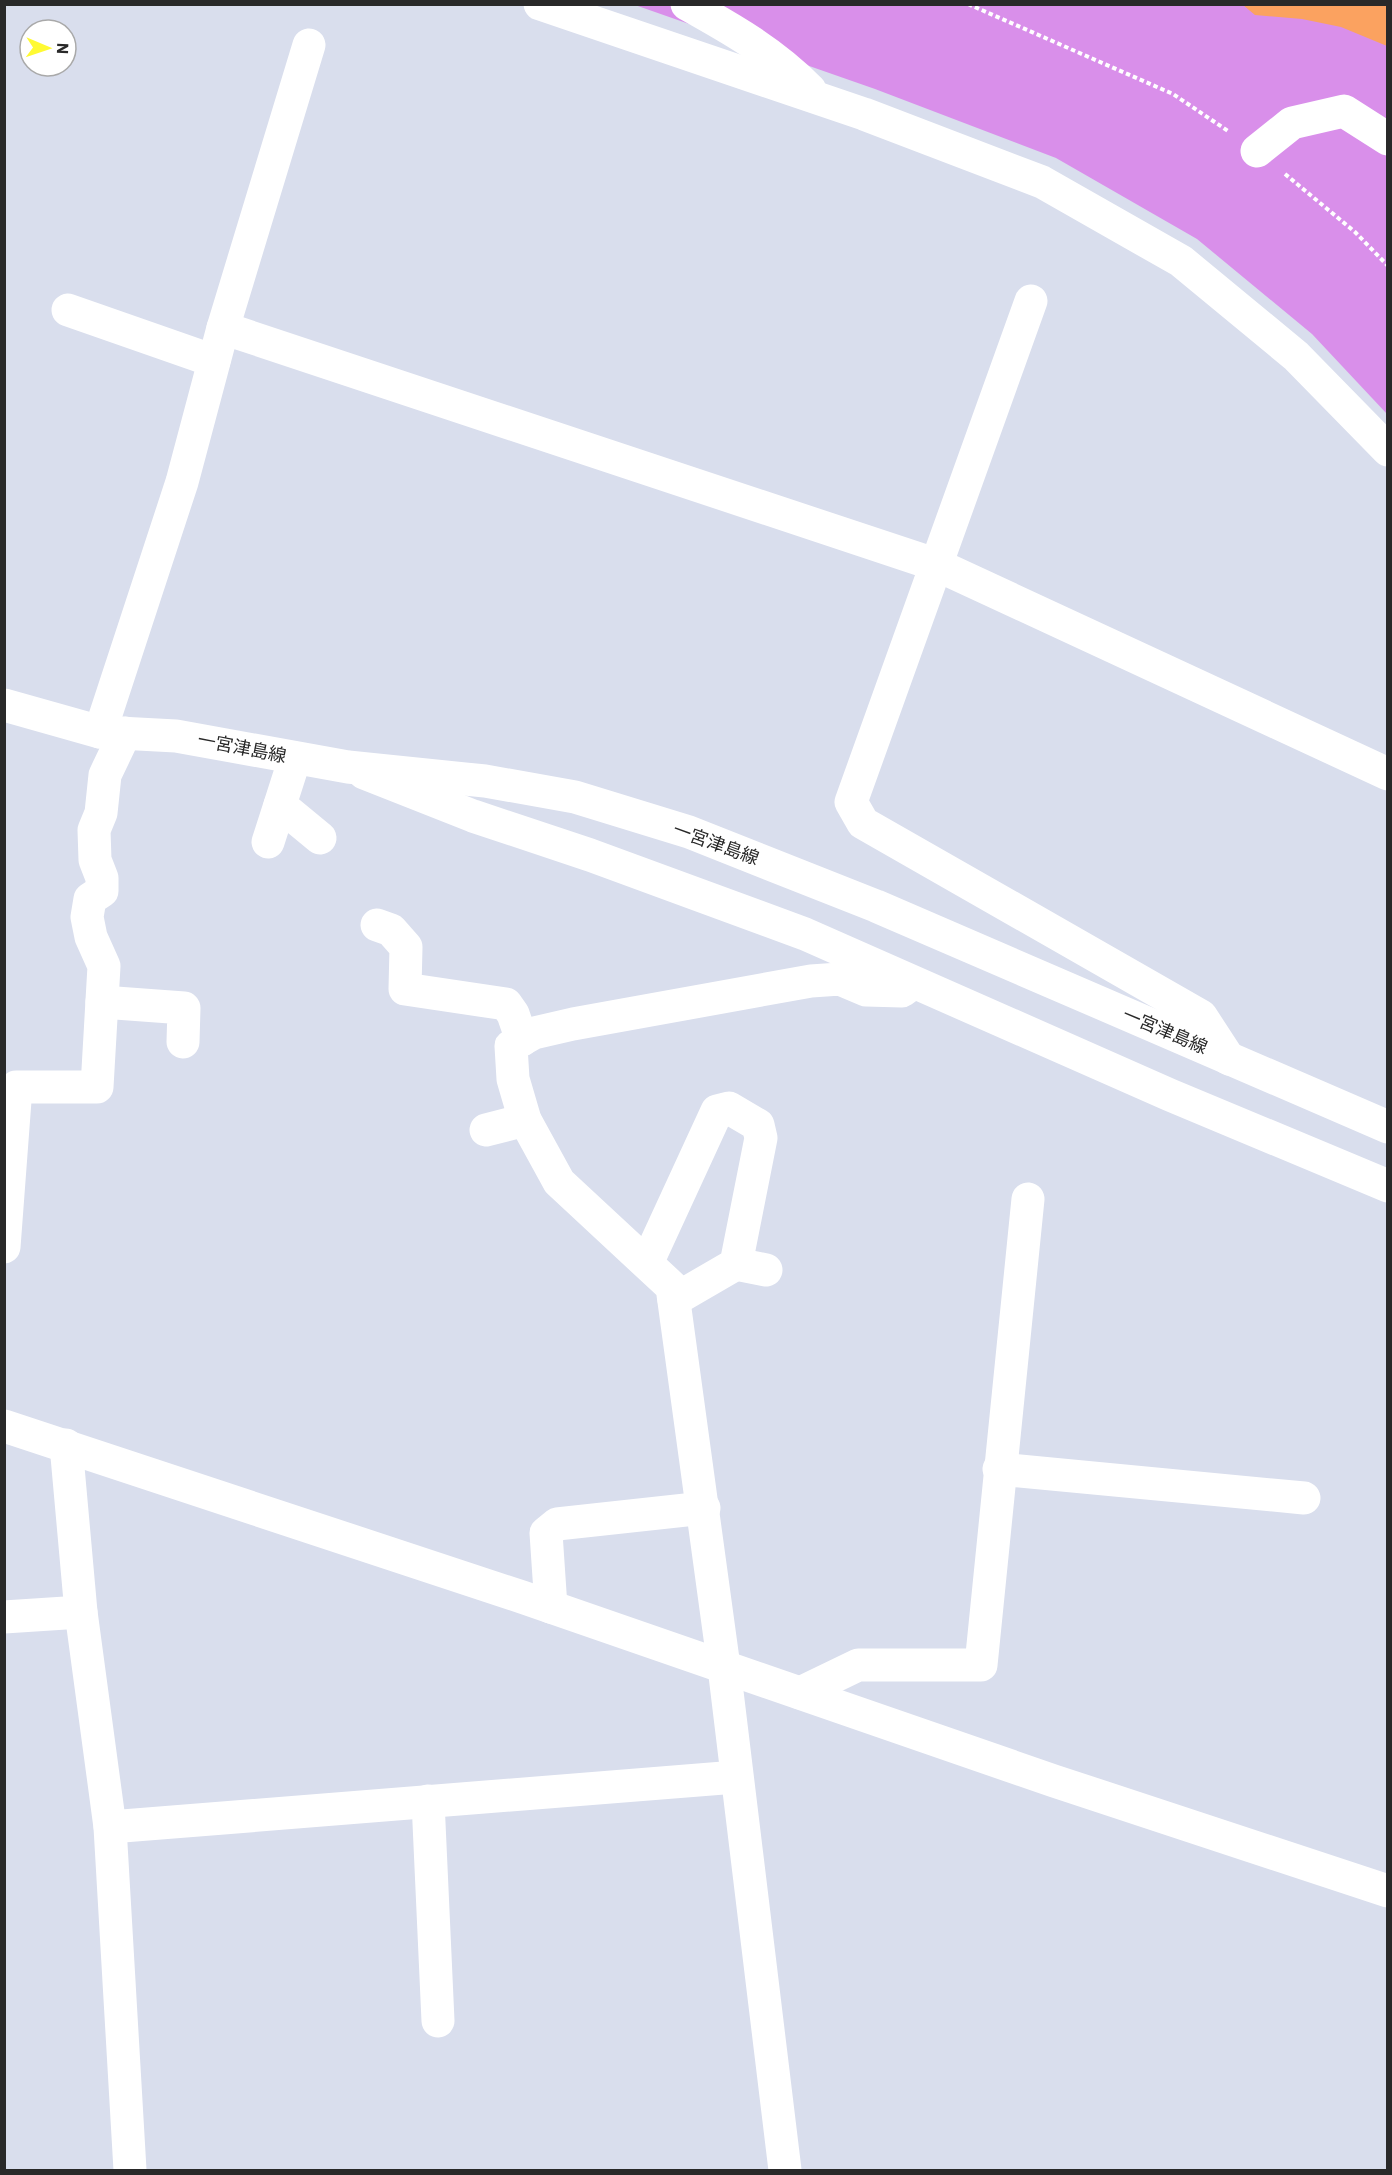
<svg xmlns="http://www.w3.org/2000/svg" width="1392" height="2175" viewBox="0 0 1392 2175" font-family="'IBM Plex Sans','Noto Sans JP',sans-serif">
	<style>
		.green { fill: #d98fea }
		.water { fill: #fba260 }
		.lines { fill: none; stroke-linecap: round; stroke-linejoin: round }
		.path { stroke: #fff; stroke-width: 4; stroke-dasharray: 4.5 3; stroke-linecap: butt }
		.minor { stroke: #fff; stroke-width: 33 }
		.secondary { stroke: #fff; stroke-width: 33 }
		.labels { text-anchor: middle; stroke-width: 5; stroke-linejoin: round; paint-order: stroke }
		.street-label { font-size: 18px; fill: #292929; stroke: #fff }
	</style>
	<rect width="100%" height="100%" fill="#d9deed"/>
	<polygon class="green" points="1323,4 1387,35 1387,414 1312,334 1197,239 1056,158 875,89 635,5"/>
	<polygon class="water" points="1243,5 1387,5 1387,46 1341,27 1302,19 1255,15"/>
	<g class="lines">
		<g class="path">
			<polyline points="968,4 1173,94 1228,131"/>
			<polyline points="1285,174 1355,232 1388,266"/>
		</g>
		<g class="minor">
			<polyline points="540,4 864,114 1042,182 1181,261 1296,356 1388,450"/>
			<path d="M687 4C732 29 774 53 810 90"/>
			<polyline points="1257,151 1292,123 1344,111 1388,139"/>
			<polyline points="1031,301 851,802 863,823 1201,1016 1229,1059"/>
			<polyline points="68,310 214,361"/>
			<polyline points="223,328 309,45"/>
			<polyline points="100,732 182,482 223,328 937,565 1388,774"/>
			<polyline points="364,773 473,816 590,855 805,934 1170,1095 1388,1186"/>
			<polyline points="280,805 320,838"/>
			<polyline points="268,842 295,758"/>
			<polyline points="377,925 391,930 406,947 405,989 506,1004 513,1014 522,1040"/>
			<polyline points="102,1002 184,1008 183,1042"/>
			<polyline points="486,1130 525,1120"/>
			<polyline points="4,1247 16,1087 97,1087 104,966 91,937 87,917 90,899 102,891 102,878 95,860 94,830 101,813 105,775 125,733"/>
			<polyline points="647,1263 717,1111 729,1108 758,1125 761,1138 736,1264 674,1300"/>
			<polyline points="736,1264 766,1270"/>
			<polyline points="4,1426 522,1597 1054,1781 1388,1891"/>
			<polyline points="66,1445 81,1612 110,1827 130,2170"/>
			<polyline points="999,1469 1304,1498"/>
			<polyline points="551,1607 546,1533 557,1524 704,1508"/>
			<polyline points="4,1617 81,1612"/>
			<polyline points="800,1693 858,1665 981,1665 1028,1199"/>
			<polyline points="428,1801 438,2021"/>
			<polyline points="110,1827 736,1777"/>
			<polyline points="785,2170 724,1667 672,1287 559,1182 525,1120 513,1079 511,1046 534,1033 573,1024 811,981 840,979 866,990 902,991 913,983"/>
		</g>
		<polyline class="secondary" points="4,705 100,732 176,736 348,767 485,781 575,797 689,832 876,906 1388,1127"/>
	</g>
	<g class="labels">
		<g class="street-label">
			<text transform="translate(242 748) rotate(11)" y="6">一宮津島線</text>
			<text transform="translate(716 844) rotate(20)" y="6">一宮津島線</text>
			<text transform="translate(1165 1031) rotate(23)" y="6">一宮津島線</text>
		</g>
	</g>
	<rect width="1392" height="2175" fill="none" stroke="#292929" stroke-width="12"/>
	<g transform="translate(48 48) rotate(92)"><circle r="28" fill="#ffffff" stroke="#a9a9a9" stroke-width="1.5"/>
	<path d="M0-4.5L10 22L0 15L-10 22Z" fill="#fffa33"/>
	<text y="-9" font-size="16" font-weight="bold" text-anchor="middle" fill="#292929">N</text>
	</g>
</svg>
